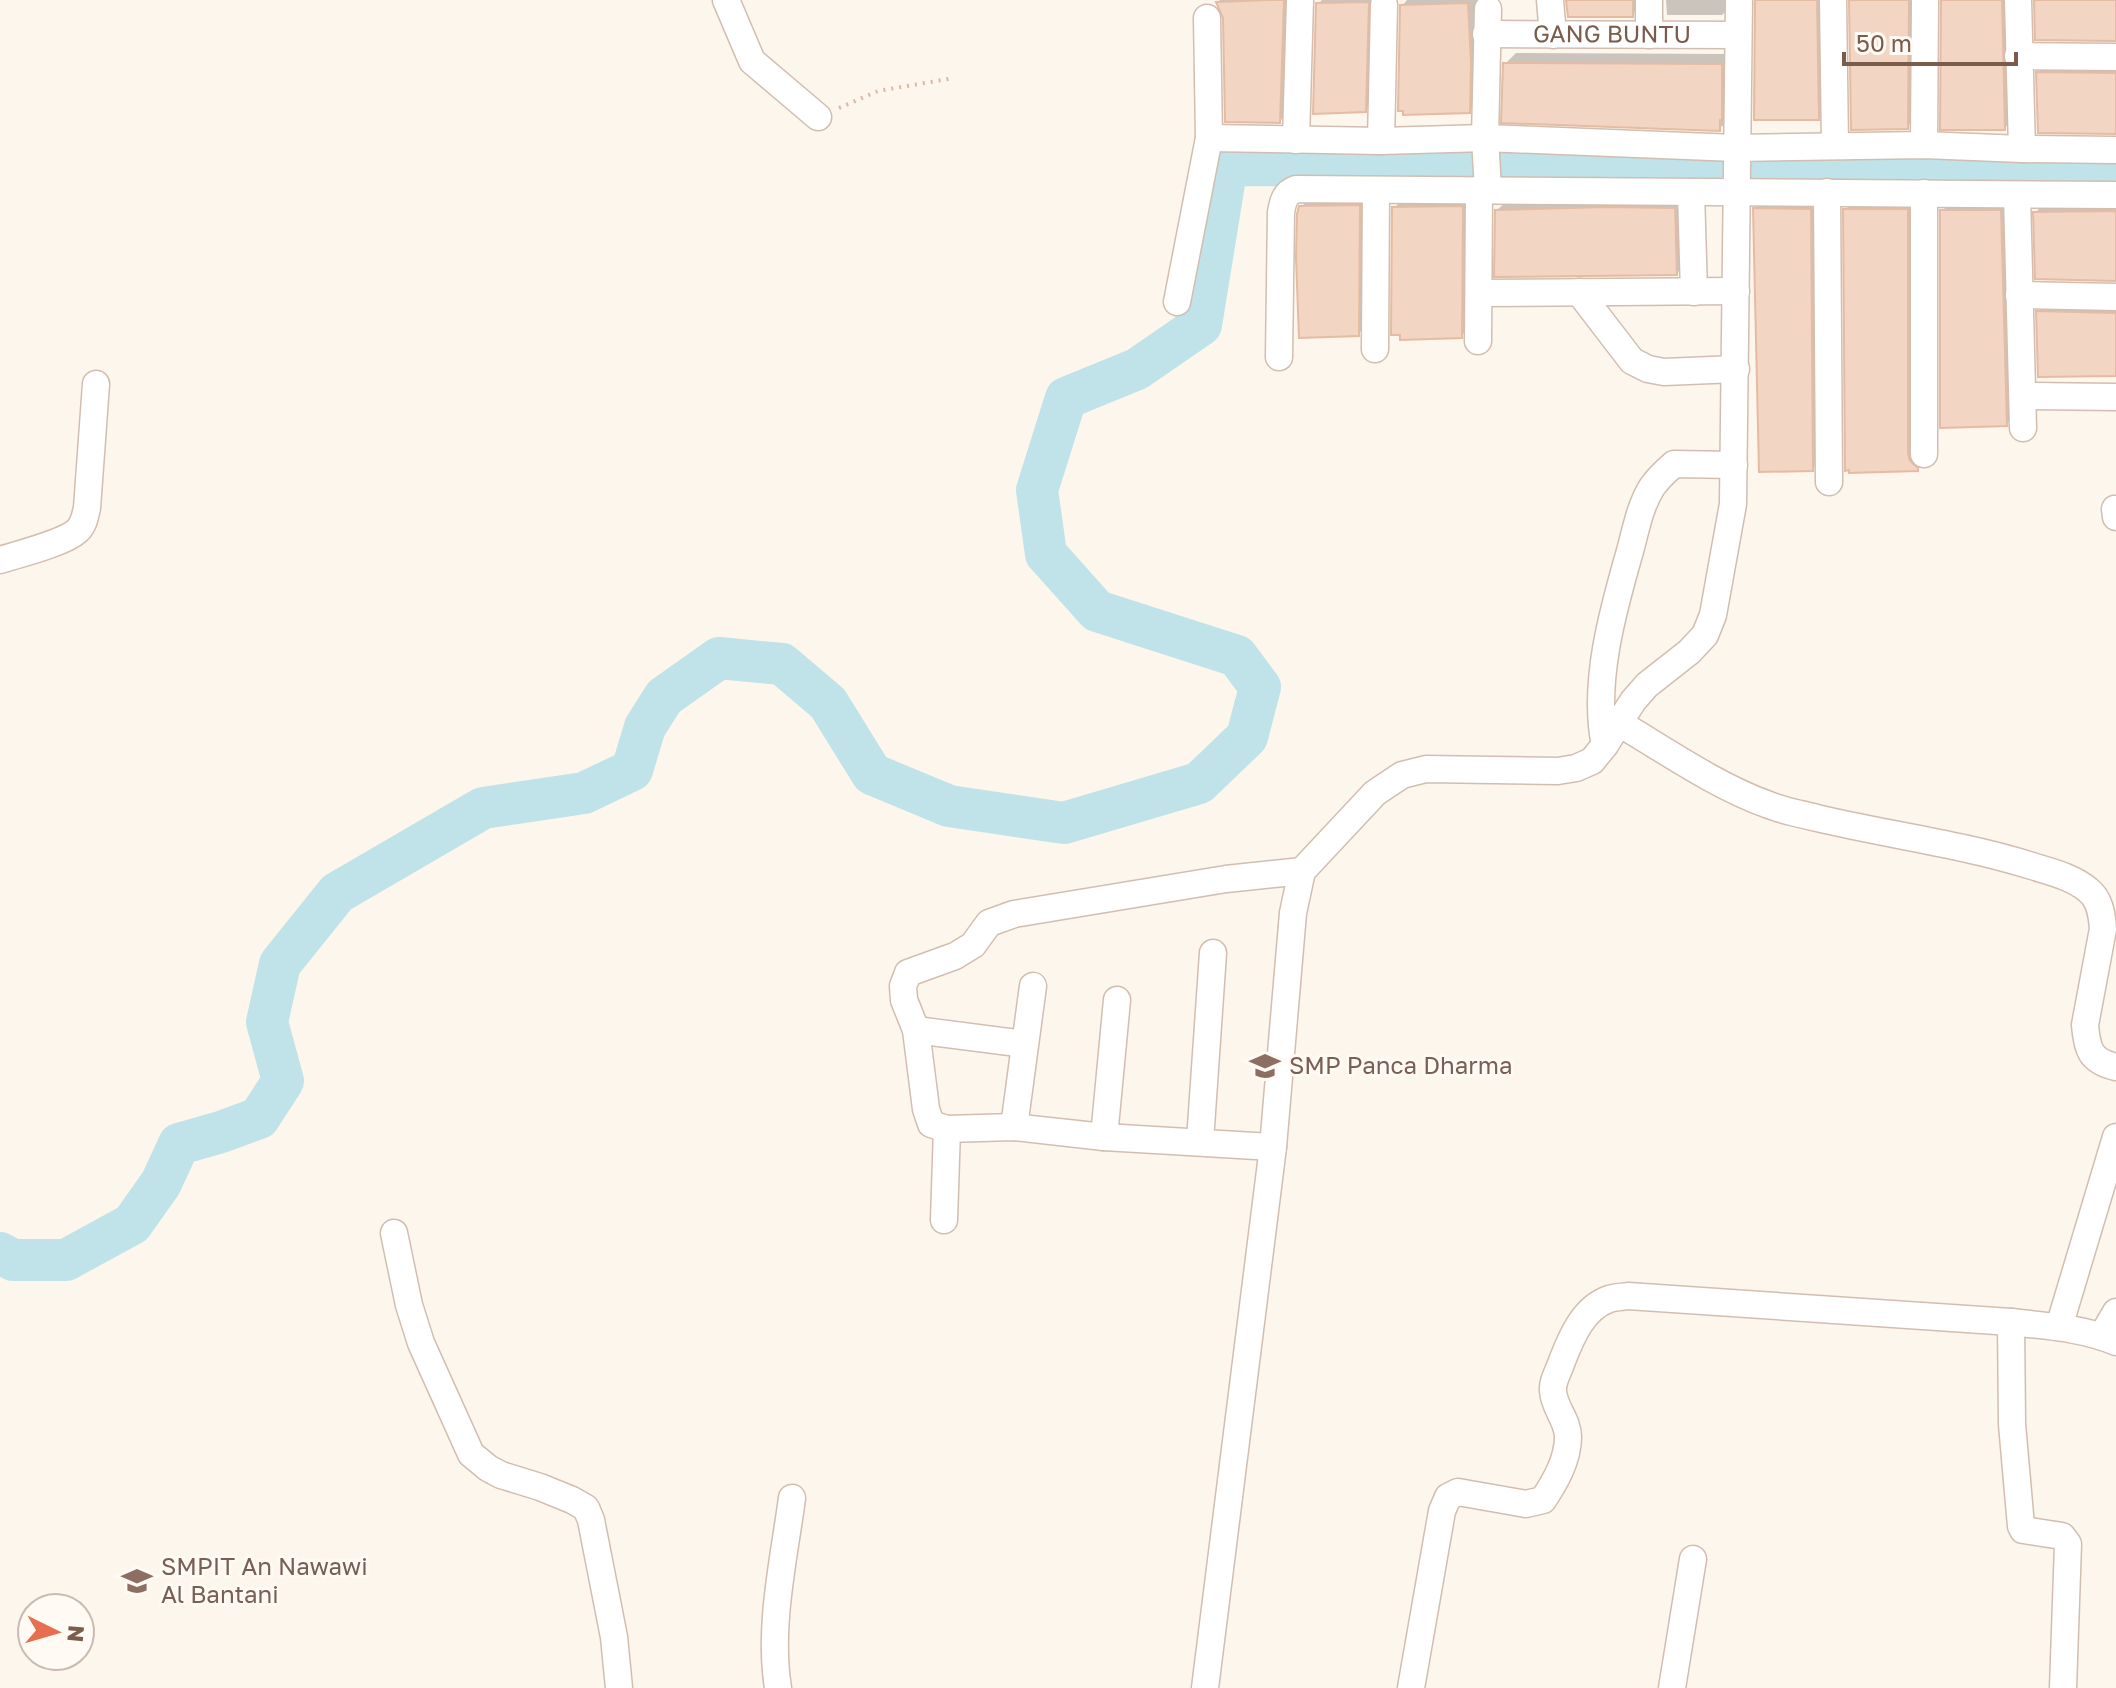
<svg xmlns="http://www.w3.org/2000/svg" width="2116" height="1688" viewBox="0 0 2116 1688" font-family="'Golos Text',sans-serif">
	<style>
		.shadow { fill: #0003 }
		.lines { fill: none; stroke-linecap: round; stroke-linejoin: round }
		.river { stroke: #bfe3e8; stroke-width: 42 }
		.building { fill: #f3d5c3; stroke: #e6bba3; stroke-width: 2 }
		.street-casing { stroke: #d1beb0; stroke-width: 29 }
		.path { stroke: #d9b8a5; stroke-width: 4; stroke-dasharray: 2 6; stroke-linecap: butt }
		.street { stroke: #fff; stroke-width: 26 }
		.labels { text-anchor: middle; stroke-width: 6; stroke-linejoin: round; paint-order: stroke }
		.street-label { font-size: 24px; fill: #7a5c4d; stroke: #fffaf3 }
		.education-label { font-size: 24px; fill: #785e54; stroke: #fffaf3; text-anchor: start }
	</style>
	<rect width="100%" height="100%" fill="#fdf6ec"/>
	<g class="shadow">
		<polygon points="1220,0 1294,0 1290,110 1280,121 1225,17 1218,2"/>
		<polygon points="1322,0 1378,0 1376,99 1365,110 1318,4"/>
		<polygon points="1407,0 1479,0 1481,51 1480,100 1469,111 1402,6"/>
		<polygon points="1575,0 1643,0 1643,4 1632,15"/>
		<polygon points="1666,0 1733,0 1733,4 1722,15 1667,15"/>
		<polygon points="1757,0 1827,0 1829,108 1818,118"/>
		<polygon points="1851,0 1919,0 1918,116 1907,127"/>
		<polygon points="1943,0 2012,0 2015,117 2005,128"/>
		<polygon points="1516,53 1732,54 1730,119 1719,129 1505,64"/>
		<polygon points="2049,62 2116,63 2116,132 2038,73"/>
		<polygon points="1312,196 1370,196 1369,323 1358,334 1301,207"/>
		<polygon points="1473,196 1472,325 1461,336 1394,208 1405,197"/>
		<polygon points="1685,198 1687,262 1677,273 1497,210 1508,200"/>
		<polygon points="1765,198 1821,199 1823,458 1812,469 1755,209"/>
		<polygon points="1856,199 1918,200 1928,459 1917,469 1851,471 1845,210"/>
		<polygon points="1953,200 2011,200 2017,414 2006,424 1942,211"/>
		<polygon points="2116,201 2116,279 2035,213 2046,202"/>
		<polygon points="2049,301 2116,303 2116,374 2038,312"/>
	</g>
	<g class="lines">
		<polyline class="river" points="0,1253 13,1260 66,1260 132,1224 161,1183 179,1144 221,1132 259,1118 283,1081 267,1022 280,964 337,893 483,808 584,793 632,770 645,727 664,697 719,658 782,664 828,703 872,774 949,806 1064,823 1199,783 1247,737 1260,687 1237,656 1097,611 1046,554 1037,490 1066,398 1137,369 1201,325 1227,165 1704,168 2116,168"/>
	</g>
	<g class="building">
		<polygon points="1270,0 1284,0 1280,123 1225,122 1223,18 1216,2"/>
		<polygon points="1566,0 1633,0 1633,17 1568,17"/>
		<polygon points="1755,0 1817,0 1819,120 1754,120"/>
		<polygon points="1849,0 1909,0 1908,129 1851,130"/>
		<polygon points="1941,0 2002,0 2005,130 1940,130"/>
		<polygon points="2034,0 2116,0 2116,41 2035,40"/>
		<polygon points="1369,2 1366,112 1313,114 1316,3"/>
		<polygon points="1468,3 1471,63 1470,113 1403,115 1403,111 1398,111 1400,5"/>
		<polygon points="1503,63 1722,64 1722,120 1720,120 1720,131 1501,123"/>
		<polygon points="2036,72 2116,73 2116,134 2038,133"/>
		<polygon points="1360,205 1359,336 1299,338 1296,257 1297,214 1299,206"/>
		<polygon points="1463,206 1462,338 1400,340 1400,335 1391,335 1392,207"/>
		<polygon points="1606,207 1675,208 1677,275 1494,277 1495,210"/>
		<polygon points="1753,208 1811,209 1813,471 1759,472"/>
		<polygon points="1843,209 1908,209 1908,454 1910,461 1918,468 1918,471 1849,473 1849,470 1845,471"/>
		<polygon points="1940,210 2001,210 2007,426 1940,428"/>
		<polygon points="2116,211 2116,281 2035,279 2033,212"/>
		<polygon points="2036,311 2116,313 2116,376 2038,377"/>
	</g>
	<g class="lines">
		<g class="street-casing">
			<g id="street">
				<polyline points="726,0 752,61 818,117"/>
				<polyline points="1550,0 1553,35"/>
				<polyline points="1649,0 1649,35"/>
				<polyline points="1833,0 1835,145"/>
				<polyline points="2018,0 2022,149"/>
				<polyline points="1488,9 1485,138 1488,190"/>
				<path id="s1" d="M1486 34 1738 35"/>
				<polyline points="2018,56 2116,57"/>
				<polyline points="1209,138 1381,141 1485,138 1736,148 1924,145 2022,149 2116,150"/>
				<polyline points="1296,140 1300,0"/>
				<polyline points="1381,141 1384,5"/>
				<polyline points="1924,145 1925,0"/>
				<polyline points="1691,192 1694,292"/>
				<polyline points="1827,192 1829,482"/>
				<polyline points="2017,195 2023,428"/>
				<polyline points="1579,292 1632,361 1648,369 1664,372 1736,369"/>
				<polyline points="1479,293 1736,291"/>
				<polyline points="2019,295 2116,297"/>
				<polyline points="1177,302 1209,138 1207,18"/>
				<polyline points="1478,341 1479,190"/>
				<polyline points="1375,349 1376,190"/>
				<path d="M1279 357 1281 212C1283 201 1285 193 1296 189L2116 195"/>
				<polyline points="2023,396 2116,397"/>
				<polyline points="1924,454 1924,193"/>
				<polyline points="2115,509 2116,517"/>
				<path d="M0 560C19 554 64 543 77 531 84 525 85 516 87 508L96 384"/>
				<path d="M1619 723C1666 751 1718 787 1769 805 1784 811 1801 814 1817 818 1888 835 1962 844 2032 866 2051 872 2073 877 2088 890 2100 899 2102 915 2103 929L2085 1025C2087 1049 2090 1061 2116 1067"/>
				<path d="M1605 745C1592 684 1613 610 1630 551 1636 529 1640 506 1652 487 1658 478 1666 471 1674 464L1734 465"/>
				<polyline points="916,1030 1024,1044"/>
				<polyline points="1014,1127 1033,986"/>
				<polyline points="1104,1137 1117,1000"/>
				<polyline points="1200,1141 1213,953"/>
				<polyline points="1273,1147 1104,1137 1014,1127 947,1129 931,1124 926,1109 916,1030 904,1000 903,986 908,973 955,956 973,945 989,923 1014,914 1226,879 1302,871"/>
				<polyline points="944,1220 947,1129"/>
				<polyline points="394,1233 409,1305 421,1343 471,1454 488,1468 501,1475 540,1487 572,1500 586,1508 591,1520 614,1637 619,1688"/>
				<polyline points="2011,1322 2012,1424 2021,1526 2023,1530 2062,1536 2068,1544 2063,1688"/>
				<polyline points="2059,1327 2116,1137"/>
				<polyline points="2102,1336 2116,1312"/>
				<path d="M778 1688C768 1626 784 1559 792 1498"/>
				<polyline points="1205,1688 1273,1147 1293,913 1302,871 1375,793 1402,775 1426,769 1558,771 1576,768 1592,761 1605,745 1633,701 1647,685 1689,652 1705,635 1713,615 1733,504 1739,0"/>
				<path d="M1411 1688 1442 1511 1448 1497 1458 1492 1526 1504 1543 1500C1555 1482 1568 1460 1568 1437 1568 1420 1554 1408 1553 1391 1552 1381 1559 1371 1562 1361 1571 1338 1583 1308 1609 1299 1615 1297 1622 1297 1628 1296L2011 1322C2046 1326 2083 1328 2116 1342"/>
				<polyline points="1672,1688 1693,1559"/>
			</g>
		</g>
		<polyline class="path" points="839,108 878,91 954,78"/>
		<use href="#street" class="street"/>
	</g>
	<defs>
		<g id="school-bare" transform="scale(2.4)"><path d="M0-5L7-2L0 1L-7-2ZM-4 1L0 2.5L4 1V4Q0 6-4 4Z" fill="#8d6e63" stroke="#fffaf3" stroke-width="2.5" paint-order="stroke"/></g>
	</defs>
	<g fill-rule="evenodd">
		<use href="#school-bare" x="1265" y="1066"/>
		<use href="#school-bare" x="137" y="1581"/>
	</g>
	<g class="labels">
		<g class="street-label">
			<text dy="8" stroke="none"><textPath href="#s1" startOffset="126">GANG BUNTU</textPath></text>
		</g>
		<g class="education-label">
			<text x="1289" y="1074">SMP Panca Dharma</text>
			<text x="161" y="1575">SMPIT An Nawawi<tspan x="161" dy="28">Al Bantani</tspan></text>
		</g>
	</g>
	<g transform="translate(56 1632) rotate(95)"><circle r="38" fill="#fffaf3" stroke="#cabbb1" stroke-width="2"/>
	<path d="M0-6L14 30L0 20L-14 30Z" fill="#e76f51"/>
	<text y="-12" font-size="22" font-weight="bold" text-anchor="middle" fill="#7a5c4d">N</text>
	</g>
	<path d="M1844 52v12h172v-12" fill="none" stroke="#7a5c4d" stroke-width="4"/>
	<text x="1856" y="52" font-size="24" fill="#7a5c4d" stroke="#fffaf3" stroke-width="6" paint-order="stroke">50 m</text>
</svg>
